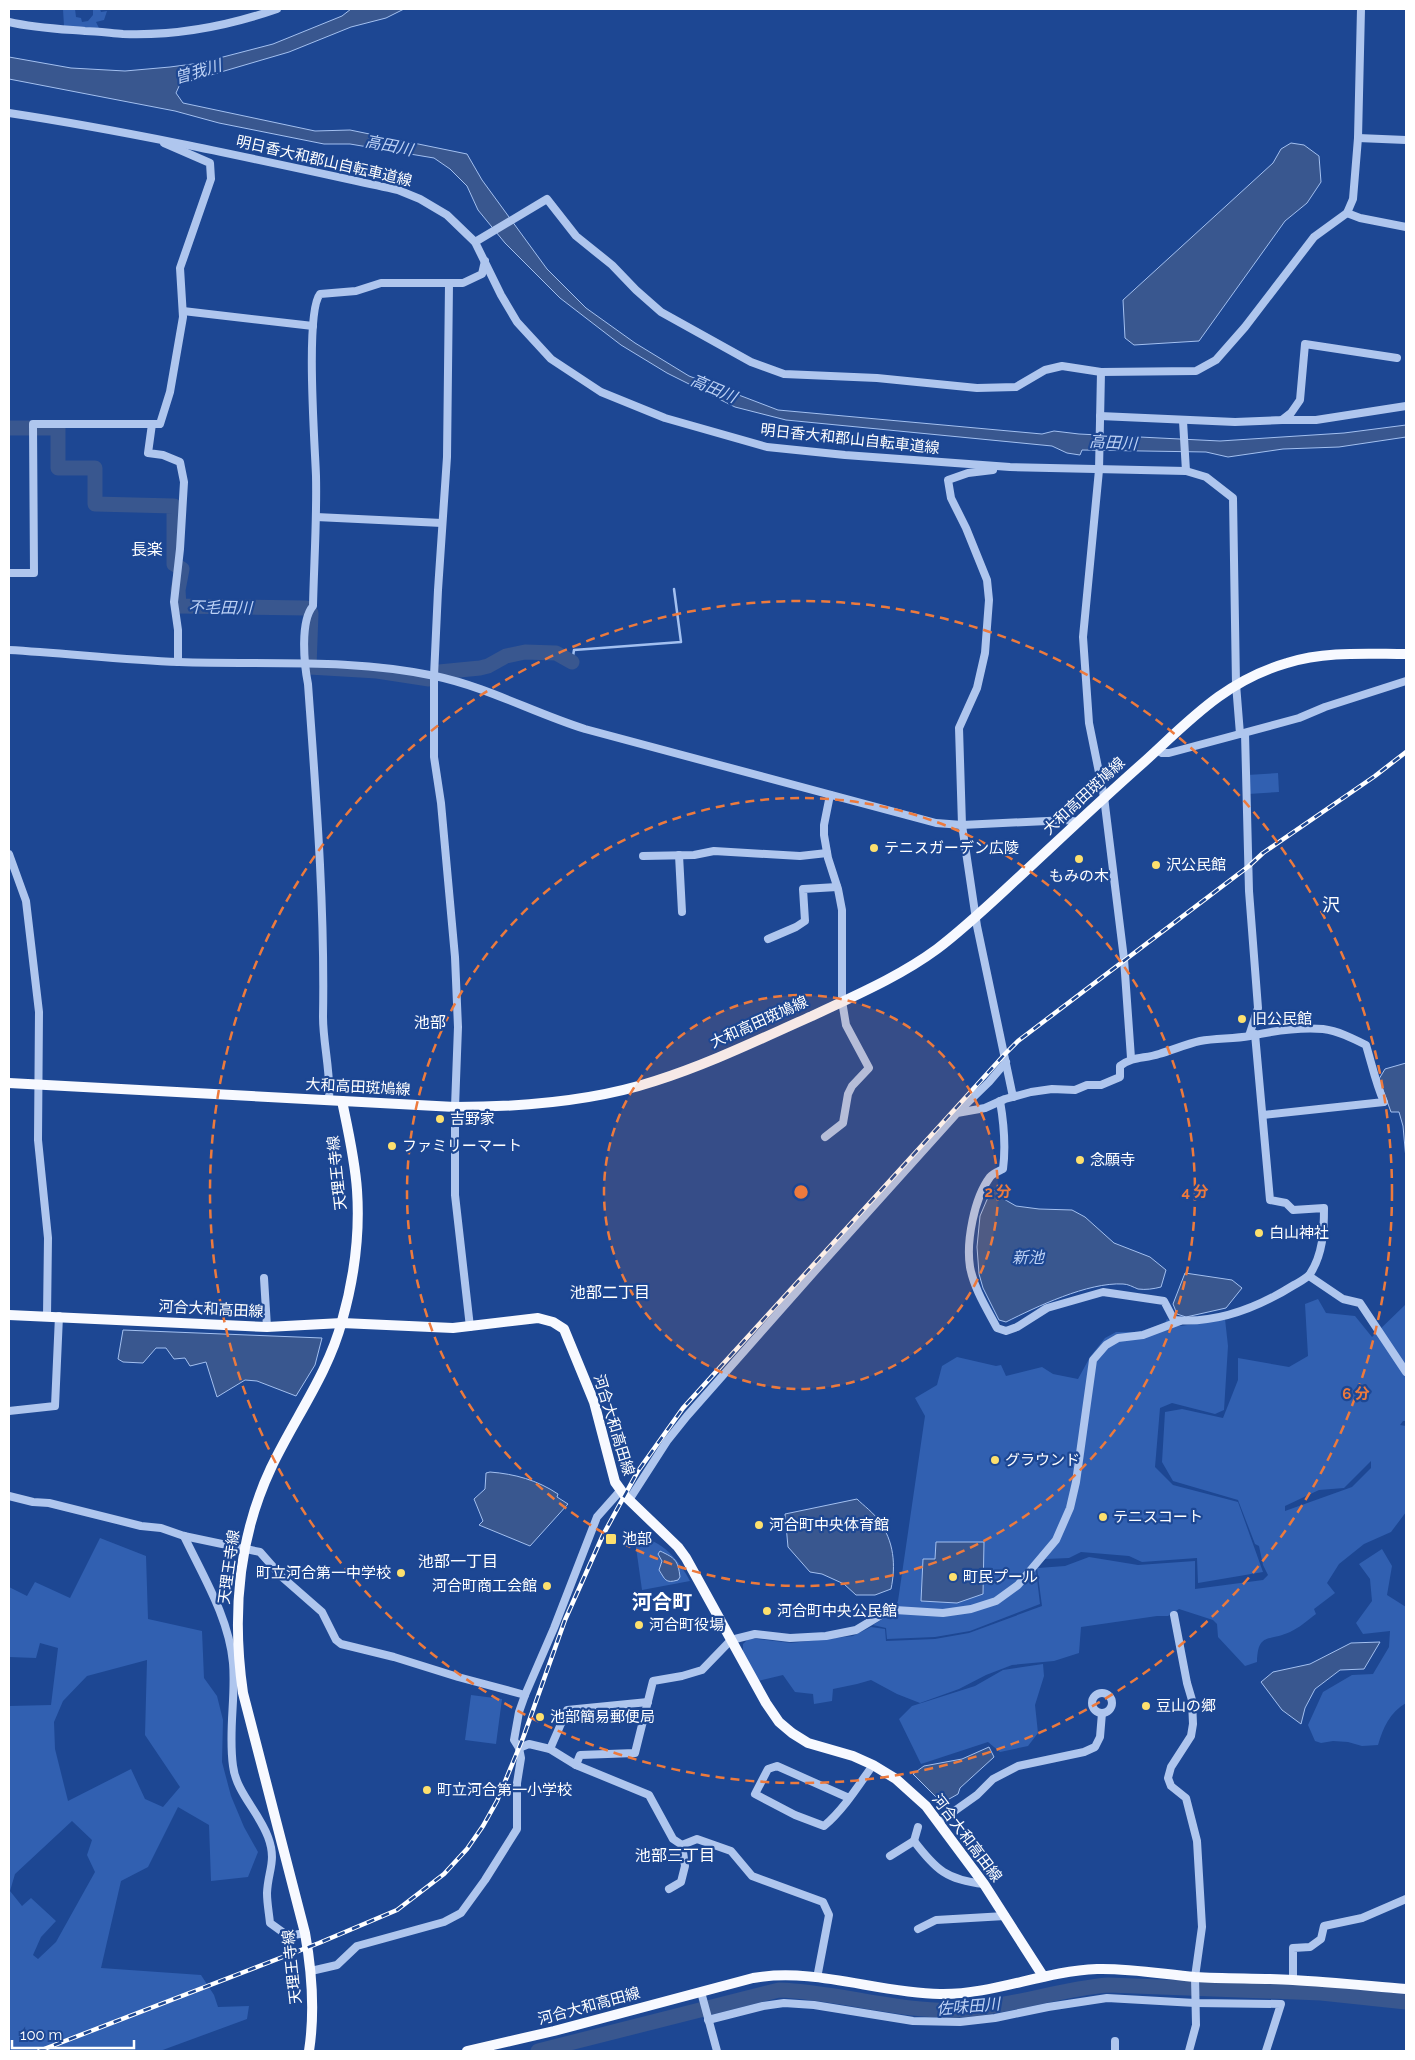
<svg xmlns="http://www.w3.org/2000/svg" width="1415" height="2060" viewBox="0 0 1415 2060" font-family="Raleway,'Noto Sans JP',sans-serif">
	<style>
		.green { fill: #3160b1; fill-rule: evenodd }
		.water { fill: #39578f; stroke: #a3c0f0 }
		.lines { fill: none; stroke-linecap: round; stroke-linejoin: round }
		.stream { stroke: #a3c0f0; stroke-width: 2.5 }
		.river { stroke: #39578f; stroke-width: 15 }
		.minor { stroke: #afc6ee; stroke-width: 8 }
		.major { stroke: #f7f9ff; stroke-width: 10 }
		.rail-casing { stroke: #fff; stroke-width: 4.5 }
		.rail { stroke: #1d4793; stroke-width: 2.5; stroke-dasharray: 8; stroke-linecap: butt }
		.ring { fill: none; stroke: #ed7a3d; stroke-width: 2.5; stroke-dasharray: 9 6 }
		.poi-dot { fill: #fde06e; stroke: #1d4793; stroke-width: 2 }
		.labels { text-anchor: middle; stroke-width: 4.5; stroke-linejoin: round; paint-order: stroke }
		.street-label { font-size: 15px; fill: #fff; stroke: #1d4793 }
		.poi-label { font-size: 15px; fill: #fff; stroke: #1d4793; text-anchor: start }
		.water-label { font-size: 16px; font-style: italic; fill: #bcd1f5; stroke: #1d4793 }
		.neighbourhood-label { font-size: 16px; fill: #fff; stroke: #1d4793 }
		.quarter-label { font-size: 18px; fill: #fff; stroke: #1d4793 }
		.district-label { font-size: 20px; font-weight: bold; fill: #fff; stroke: #1d4793 }
		.centre { fill: #ed7a3d; stroke: #1d4793; stroke-width: 2.5 }
		.ring-label { font-size: 15px; text-anchor: middle; font-weight: bold; fill: #ed7a3d; stroke: #1d4793; stroke-width: 4.5; stroke-linejoin: round; paint-order: stroke }
	</style>
	<rect width="100%" height="100%" fill="#1d4793"/>
	<g class="green">
		<polygon points="63,9 75,9 76,17 81,18 82,22 88,21 93,15 93,10 100,9 101,12 107,11 104,20 96,22 99,28 64,26"/>
		<polygon points="1278,773 1279,792 1248,794 1247,775"/>
		<path d="M1318 1299 1326 1313 1355 1316 1372 1337 1406 1304V1421H1403L1400 1425 1406 1426V1512L1391 1532 1364 1544 1339 1564 1327 1583 1335 1593 1314 1609 1316 1614C1308 1620 1299 1628 1290 1632 1268 1642 1258 1632 1257 1662L1245 1666 1218 1637 1217 1624 1213 1620 1179 1609 1168 1616H1157L1081 1627 1079 1653 1054 1661 1012 1665 986 1675 959 1689 920 1703 897 1694 871 1680 857 1684 833 1689 832 1701 814 1704 813 1694 795 1692 783 1675 758 1681 743 1654V1644L749 1638 791 1643 853 1636 871 1627 885 1629 886 1641 935 1639 969 1633 1042 1606 1037 1568 1036 1570 1040 1604 970 1631 935 1637 887 1639 886 1628 873 1625 892 1613 898 1601 925 1416 915 1398 937 1385 942 1366 957 1357 996 1366 1001 1365 1006 1376 1042 1367 1053 1374 1078 1379 1090 1357 1105 1338 1116 1332H1138L1165 1323 1167 1319 1181 1326 1225 1319 1228 1346 1224 1410 1215 1414 1172 1403 1160 1408 1155 1467 1173 1485 1238 1502 1263 1572 1198 1583 1197 1558 1142 1562 1129 1556 1081 1552 1069 1558 1045 1559 1038 1568 1065 1566 1089 1557 1138 1565 1195 1561V1589L1263 1580 1268 1575 1263 1565 1259 1546 1255 1544 1238 1500 1173 1481 1162 1462 1165 1412 1182 1409 1223 1418 1238 1380V1358L1289 1367 1308 1356 1305 1304ZM1371 1461V1468L1352 1487 1285 1511V1506L1319 1490 1344 1488Z"/>
		<path d="M100 1538 146 1556 148 1619 202 1631 204 1678 217 1696 223 1720 222 1762 231 1796 244 1827 258 1852 248 1877 211 1881 209 1825 178 1807 148 1867 121 1881 101 1968 201 1975 214 1995 218 2007 249 2006 247 2019 160 2051H9V1706L51 1705 58 1648 40 1643 36 1658 9 1657V1587L27 1596 35 1582 70 1598ZM147 1660 145 1735 180 1787 163 1807 145 1799 131 1769 68 1801 55 1749 54 1722 63 1701 87 1676ZM72 1821 92 1840 87 1855 95 1872 56 1942 38 1959 33 1955 41 1937 56 1921 31 1898 22 1906 10 1891 15 1874Z"/>
		<path d="M636 1538C661 1537 680 1562 690 1581L642 1590 635 1540Z"/>
		<path d="M1382 1549 1392 1566 1387 1595 1406 1607V1703C1390 1712 1383 1728 1378 1745L1362 1746 1348 1742 1333 1741 1321 1743 1315 1741 1308 1725 1323 1692 1352 1675 1373 1674 1389 1647 1390 1631 1363 1634 1356 1623 1372 1601 1370 1579 1359 1564Z"/>
		<polygon points="1043,1664 1044,1676 1035,1705 1038,1733 1028,1746 1000,1752 988,1742 921,1764 899,1719 912,1706 975,1686 1003,1670"/>
		<polygon points="471,1695 502,1699 496,1744 465,1740"/>
	</g>
	<g class="water">
		<polygon points="351,9 404,9 386,18 351,27 289,52 180,84 176,93 183,103 315,131 350,130 467,154 482,180 547,269 586,308 635,343 689,376 778,410 1042,434 1054,431 1079,434 1220,441 1344,433 1406,425 1406,437 1339,447 1283,449 1228,457 1206,452 1082,450 1080,455 1067,453 1052,446 786,420 735,407 667,373 621,345 560,298 505,243 478,210 467,186 450,169 434,158 350,144 324,144 219,123 175,111 9,79 9,57 71,68 125,71 170,67 200,63 273,44 342,16"/>
		<polygon points="1291,143 1304,145 1319,156 1321,182 1307,203 1285,221 1199,341 1134,345 1125,338 1123,300 1273,163 1281,149"/>
		<polygon points="1406,1063 1406,1159 1403,1126 1399,1112 1391,1112 1379,1079 1385,1069"/>
		<path d="M992 1188 1002 1198 1016 1206 1039 1209 1072 1210 1085 1217 1114 1243 1150 1257 1166 1270 1161 1287C1153 1289 1146 1290 1138 1289 1133 1287 1128 1284 1123 1284 1088 1282 1036 1307 1006 1322L999 1320 983 1288 979 1274 977 1247 980 1216Z"/>
		<polygon points="1185,1273 1232,1280 1242,1288 1226,1308 1186,1317 1177,1314 1173,1304"/>
		<polygon points="123,1330 322,1338 315,1365 296,1396 257,1381 245,1380 217,1397 206,1362 190,1366 185,1358 174,1359 166,1348 156,1348 143,1363 123,1362 118,1359"/>
		<path d="M490 1472C515 1474 537 1480 558 1494L557 1497 568 1504 530 1546 479 1525 483 1521 474 1499 485 1489 486 1473Z"/>
		<path d="M857 1499C864 1506 874 1513 879 1521 894 1541 896 1565 891 1589L875 1595H856L844 1584 822 1574 810 1572 788 1547 785 1514Z"/>
		<polygon points="936,1542 984,1542 983,1594 957,1603 921,1601 923,1559 935,1559"/>
		<path d="M660 1551C675 1558 678 1560 680 1577L678 1580C665 1584 665 1579 659 1570L662 1561 658 1554Z"/>
		<polygon points="1380,1642 1364,1669 1340,1670 1315,1689 1305,1708 1301,1724 1282,1710 1261,1682 1273,1672 1310,1664 1351,1643"/>
		<polygon points="989,1747 994,1757 960,1788 958,1794 942,1803 913,1774 924,1766 962,1759"/>
	</g>
	<g class="lines">
		<polyline class="stream" points="572,662 574,650 681,642 674,589"/>
		<g class="river">
			<polyline points="9,428 58,428 58,468 95,468 95,504 174,506 174,564 182,569 178,590 179,606 306,608 311,613 309,667 377,671 429,679"/>
			<polyline points="439,672 480,668 488,666 506,656 525,652 556,653 572,662"/>
			<path d="M538 2051 779 1990C840 1992 900 2013 961 2010 1011 2007 1059 1989 1108 1985L1321 1993 1406 2002"/>
		</g>
		<g class="minor">
			<path d="M9 22C34 28 59 29 85 31 97 31 110 33 123 34 175 36 228 26 277 9"/>
			<path d="M9 113C140 133 268 162 398 190L420 199 447 215 475 242 501 295 517 322 551 359 601 392 665 418 767 447 845 455 1010 467 1186 471 1206 477 1233 498 1236 684 1240 734"/>
			<polyline points="1358,138 1406,140"/>
			<polyline points="1347,213 1360,218 1406,227"/>
			<polyline points="475,242 547,199 576,236 612,265 636,290 661,312 751,362 784,374 877,378 977,388 1016,387 1045,370 1062,366 1101,372 1196,371 1216,360 1245,327 1314,237 1347,213 1353,199 1358,138 1361,9"/>
			<polyline points="449,284 447,457 438,590 434,676 434,757 441,803 455,957 458,1027 455,1107 455,1195 470,1327"/>
			<polyline points="183,311 313,326"/>
			<polyline points="1101,372 1099,470 1083,637 1089,723 1104,797 1124,959 1131,1058"/>
			<polyline points="1100,416 1235,422 1282,420 1291,413 1300,400 1305,344 1397,358"/>
			<polyline points="1282,420 1316,420 1406,406"/>
			<polyline points="1183,421 1186,471"/>
			<polyline points="152,424 148,453 163,455 180,462 184,482 180,549 174,602 178,630 178,662"/>
			<polyline points="993,470 968,473 948,480 951,498 966,528 987,580 989,600 985,653 977,688 959,728 962,825 977,926 1013,1097"/>
			<polyline points="316,517 442,523"/>
			<polyline points="9,573 34,573 33,424 160,424 170,392 183,317 180,268 211,179 210,163 164,143"/>
			<path d="M9 650C65 653 122 660 179 662 264 665 351 658 435 676 487 687 534 713 585 729L936 823 962 825 1068 820 1077 822"/>
			<polyline points="1245,733 1249,891 1258,1008 1249,1036"/>
			<polyline points="1157,750 1162,753 1169,753 1299,718 1325,707 1406,681"/>
			<polyline points="9,854 26,901 39,1012 38,1140 48,1238 47,1316"/>
			<polyline points="679,855 682,912"/>
			<polyline points="643,856 694,855 714,851 800,856 827,853"/>
			<polyline points="768,939 796,927 805,921 803,889 837,887"/>
			<path d="M329 1100C331 1072 323 1044 323 1017 325 906 316 795 308 684 304 664 300 621 313 606 314 562 317 519 316 476 315 446 305 312 320 294L356 291 381 283H463L482 274 485 261"/>
			<path d="M1000 1101C1004 1124 1006 1146 1003 1169 999 1171 993 1173 990 1177 974 1198 966 1242 970 1267 974 1289 987 1309 997 1328L1006 1331 1017 1327 1047 1308 1103 1292 1164 1301 1174 1320C1216 1324 1259 1307 1294 1285 1299 1282 1306 1279 1310 1274 1323 1254 1324 1231 1324 1208L1293 1210 1286 1203 1270 1200 1255 1034"/>
			<polyline points="957,1113 989,1082 1006,1062"/>
			<polyline points="825,1137 843,1123 848,1094 852,1086 869,1068 846,1025 842,1001 842,910 838,889 828,858 824,835 824,825 830,795"/>
			<polyline points="1309,1276 1343,1299 1360,1303 1406,1372"/>
			<polyline points="264,1278 267,1327"/>
			<polyline points="9,1411 55,1406 59,1316"/>
			<polyline points="9,1496 33,1502 49,1503 141,1526 161,1528 184,1536 260,1552 282,1577 322,1612 336,1640 341,1644 394,1657 458,1677 525,1695"/>
			<path d="M629 1500 667 1441 687 1416 823 1262 957 1113 985 1108 1005 1099 1031 1092 1052 1089 1075 1090 1087 1085H1101L1120 1077V1066C1133 1056 1144 1059 1159 1054 1173 1050 1186 1044 1200 1041 1216 1038 1233 1039 1250 1036 1273 1031 1299 1027 1323 1029 1338 1031 1352 1038 1366 1045 1372 1065 1376 1084 1384 1102L1263 1115"/>
			<path d="M184 1536C203 1576 229 1618 233 1663 236 1697 228 1731 233 1766 236 1792 259 1812 268 1837 277 1861 268 1870 267 1893 267 1903 269 1913 270 1923L288 1936 305 1933"/>
			<polyline points="1174,1615 1187,1683 1192,1700 1193,1724 1191,1736 1171,1767 1168,1778 1171,1786 1186,1798 1197,1841 1202,1927 1195,1977 1196,2025 1189,2051"/>
			<circle cx="1102" cy="1703" r="10"/>
			<polyline points="519,1748 529,1744 550,1749 576,1765 649,1795 673,1839 682,1845 697,1839 731,1851 752,1876 823,1902 829,1915 817,1978"/>
			<polyline points="550,1749 567,1710 648,1702"/>
			<polyline points="576,1765 580,1755 635,1753 653,1681 682,1676 702,1670 731,1640 755,1634 790,1638 826,1636 856,1630 886,1612 895,1610 943,1613 971,1609 996,1601 1018,1585 1056,1540 1070,1508 1076,1482 1093,1360 1106,1345 1118,1338 1143,1335 1180,1321"/>
			<path d="M849 1798 777 1766 768 1769 755 1794 795 1815 824 1826C844 1809 858 1786 873 1765"/>
			<polyline points="939,1822 977,1795 993,1779 1018,1766 1084,1752 1095,1747 1100,1737 1102,1713"/>
			<polyline points="914,1841 918,1827"/>
			<path d="M890 1856 914 1841C936 1870 947 1880 984 1884"/>
			<polyline points="669,1889 681,1882 685,1866 682,1845"/>
			<polyline points="918,1929 936,1920 1005,1916"/>
			<polyline points="311,1971 337,1965 357,1946 444,1922 461,1913 485,1880 517,1829 517,1783 521,1758 519,1748 514,1740 519,1712 525,1695 554,1628 597,1517 620,1491"/>
			<polyline points="1293,1980 1293,1948 1310,1947 1321,1939 1324,1926 1362,1918 1406,1899"/>
			<polyline points="701,1992 717,2051"/>
			<polyline points="708,2020 763,2006 784,2003 814,2005 913,2021 960,2022 995,2018 1048,2007 1107,1998 1195,2003 1281,2004 1266,2051"/>
			<polyline points="1115,2051 1115,2041"/>
		</g>
		<g class="major">
			<path d="M9 1083 455 1107C521 1107 591 1102 655 1081 709 1064 760 1039 812 1016 854 996 899 977 937 949 966 927 993 901 1019 877 1061 838 1102 799 1144 762 1190 720 1225 681 1287 663 1325 651 1366 654 1406 654"/>
			<polyline points="9,1315 267,1327 342,1323 453,1328 538,1318 553,1322 564,1329 594,1402 615,1482 625,1496 678,1547 686,1558 766,1703 779,1722 792,1733 808,1743 853,1756 873,1765 896,1779 926,1806 984,1884 1043,1976"/>
			<path d="M309 2051C315 2012 312 1972 305 1933L243 1693C232 1617 238 1538 271 1468 294 1419 328 1374 342 1321 354 1279 360 1234 357 1190 355 1160 348 1130 342 1101"/>
			<path d="M467 2051 554 2031 753 1978C815 1967 877 1993 940 1994 993 1995 1043 1971 1097 1969 1129 1968 1162 1974 1195 1977 1228 1979 1260 1978 1293 1980 1331 1982 1369 1986 1406 1989"/>
		</g>
		<g class="rail-casing">
			<polyline id="rail" points="39,2051 319,1943 397,1910 444,1874 467,1849 483,1826 497,1801 523,1738 565,1620 603,1535 638,1471 683,1408 1005,1054 1018,1041 1249,866 1263,853 1375,776 1406,752"/>
		</g>
		<use href="#rail" class="rail"/>
	</g>
	<circle cx="801" cy="1192" r="197" fill="#ed7a3d" fill-opacity=".12"/>
	<g class="ring">
		<circle cx="801" cy="1192" r="197"/>
		<circle cx="801" cy="1192" r="394"/>
		<circle cx="801" cy="1192" r="591"/>
	</g>
	<g class="poi-dot">
		<circle cx="874" cy="848" r="5"/>
		<circle cx="1079" cy="859" r="5"/>
		<circle cx="1156" cy="865" r="5"/>
		<circle cx="1242" cy="1019" r="5"/>
		<circle cx="440" cy="1119" r="5"/>
		<circle cx="392" cy="1146" r="5"/>
		<circle cx="1080" cy="1160" r="5"/>
		<circle cx="1259" cy="1233" r="5"/>
		<circle cx="995" cy="1460" r="5"/>
		<circle cx="1103" cy="1517" r="5"/>
		<circle cx="759" cy="1525" r="5"/>
		<rect x="605" y="1533" width="12" height="12" rx="2.5"/>
		<circle cx="401" cy="1573" r="5"/>
		<circle cx="953" cy="1577" r="5"/>
		<circle cx="547" cy="1586" r="5"/>
		<circle cx="767" cy="1611" r="5"/>
		<circle cx="639" cy="1625" r="5"/>
		<circle cx="1146" cy="1706" r="5"/>
		<circle cx="540" cy="1717" r="5"/>
		<circle cx="427" cy="1790" r="5"/>
	</g>
	<g class="labels">
		<g class="street-label">
			<text transform="translate(324 161) rotate(13)" y="5">明日香大和郡山自転車道線</text>
			<text transform="translate(850 439) rotate(6)" y="5">明日香大和郡山自転車道線</text>
			<text transform="translate(1084 796) rotate(-43)" y="5">大和高田斑鳩線</text>
			<text transform="translate(759 1022) rotate(-24)" y="5">大和高田斑鳩線</text>
			<text transform="translate(358 1087) rotate(3)" y="5">大和高田斑鳩線</text>
			<text transform="translate(337 1173) rotate(-96)" y="5">天理王寺線</text>
			<text transform="translate(211 1309) rotate(3)" y="5">河合大和高田線</text>
			<text transform="translate(614 1425) rotate(73)" y="5">河合大和高田線</text>
			<text transform="translate(229 1567) rotate(-82)" y="5">天理王寺線</text>
			<text transform="translate(967 1838) rotate(53)" y="5">河合大和高田線</text>
			<text transform="translate(292 1967) rotate(-96)" y="5">天理王寺線</text>
			<text transform="translate(589 2006) rotate(-15)" y="5">河合大和高田線</text>
		</g>
		<g class="poi-label">
			<text x="884" y="853">テニスガーデン広陵</text>
			<text x="1166" y="870">沢公民館</text>
			<text x="1079" y="881" text-anchor="middle">もみの木</text>
			<text x="1252" y="1024">旧公民館</text>
			<text x="450" y="1124">吉野家</text>
			<text x="402" y="1151">ファミリーマート</text>
			<text x="1090" y="1165">念願寺</text>
			<text x="1269" y="1238">白山神社</text>
			<text x="1005" y="1465">グラウンド</text>
			<text x="1113" y="1522">テニスコート</text>
			<text x="769" y="1530">河合町中央体育館</text>
			<text x="622" y="1544">池部</text>
			<text x="391" y="1578" text-anchor="end">町立河合第一中学校</text>
			<text x="963" y="1582">町民プール</text>
			<text x="537" y="1591" text-anchor="end">河合町商工会館</text>
			<text x="777" y="1616">河合町中央公民館</text>
			<text x="649" y="1630">河合町役場</text>
			<text x="1156" y="1711">豆山の郷</text>
			<text x="550" y="1722">池部簡易郵便局</text>
			<text x="437" y="1795">町立河合第一小学校</text>
		</g>
		<g class="water-label">
			<text transform="translate(198 71) rotate(-16)" y="6">曽我川</text>
			<text transform="translate(389 145) rotate(11)" y="6">高田川</text>
			<text transform="translate(714 388) rotate(23)" y="6">高田川</text>
			<text transform="translate(1113 442) rotate(3)" y="6">高田川</text>
			<text transform="translate(220 607) rotate(1)" y="6">不毛田川</text>
			<text x="1028" y="1263">新池</text>
			<text transform="translate(968 2006) rotate(-5)" y="6">佐味田川</text>
		</g>
		<g class="neighbourhood-label">
			<text x="147" y="555">長楽</text>
			<text x="430" y="1028">池部</text>
			<text x="610" y="1298">池部二丁目</text>
			<text x="458" y="1567">池部一丁目</text>
			<text x="675" y="1861">池部三丁目</text>
		</g>
		<g class="quarter-label">
			<text x="1331" y="911">沢</text>
		</g>
		<g class="district-label">
			<text x="662" y="1609">河合町</text>
		</g>
	</g>
	<circle cx="801" cy="1192" r="8" class="centre"/>
	<g class="ring-label">
		<text x="998" y="1197">2 分</text>
		<text x="1195" y="1197">4 分</text>
		<text x="1356" y="1399">6 分</text>
	</g>
	<rect width="1415" height="2060" fill="none" stroke="#ffffff" stroke-width="20"/>
	<path d="M12 2040v8h122v-8" fill="none" stroke="#ffffff" stroke-width="2.5"/>
	<text x="20" y="2040" font-size="15" fill="#ffffff" stroke="#1d4793" stroke-width="4" paint-order="stroke">100 m</text>
</svg>
